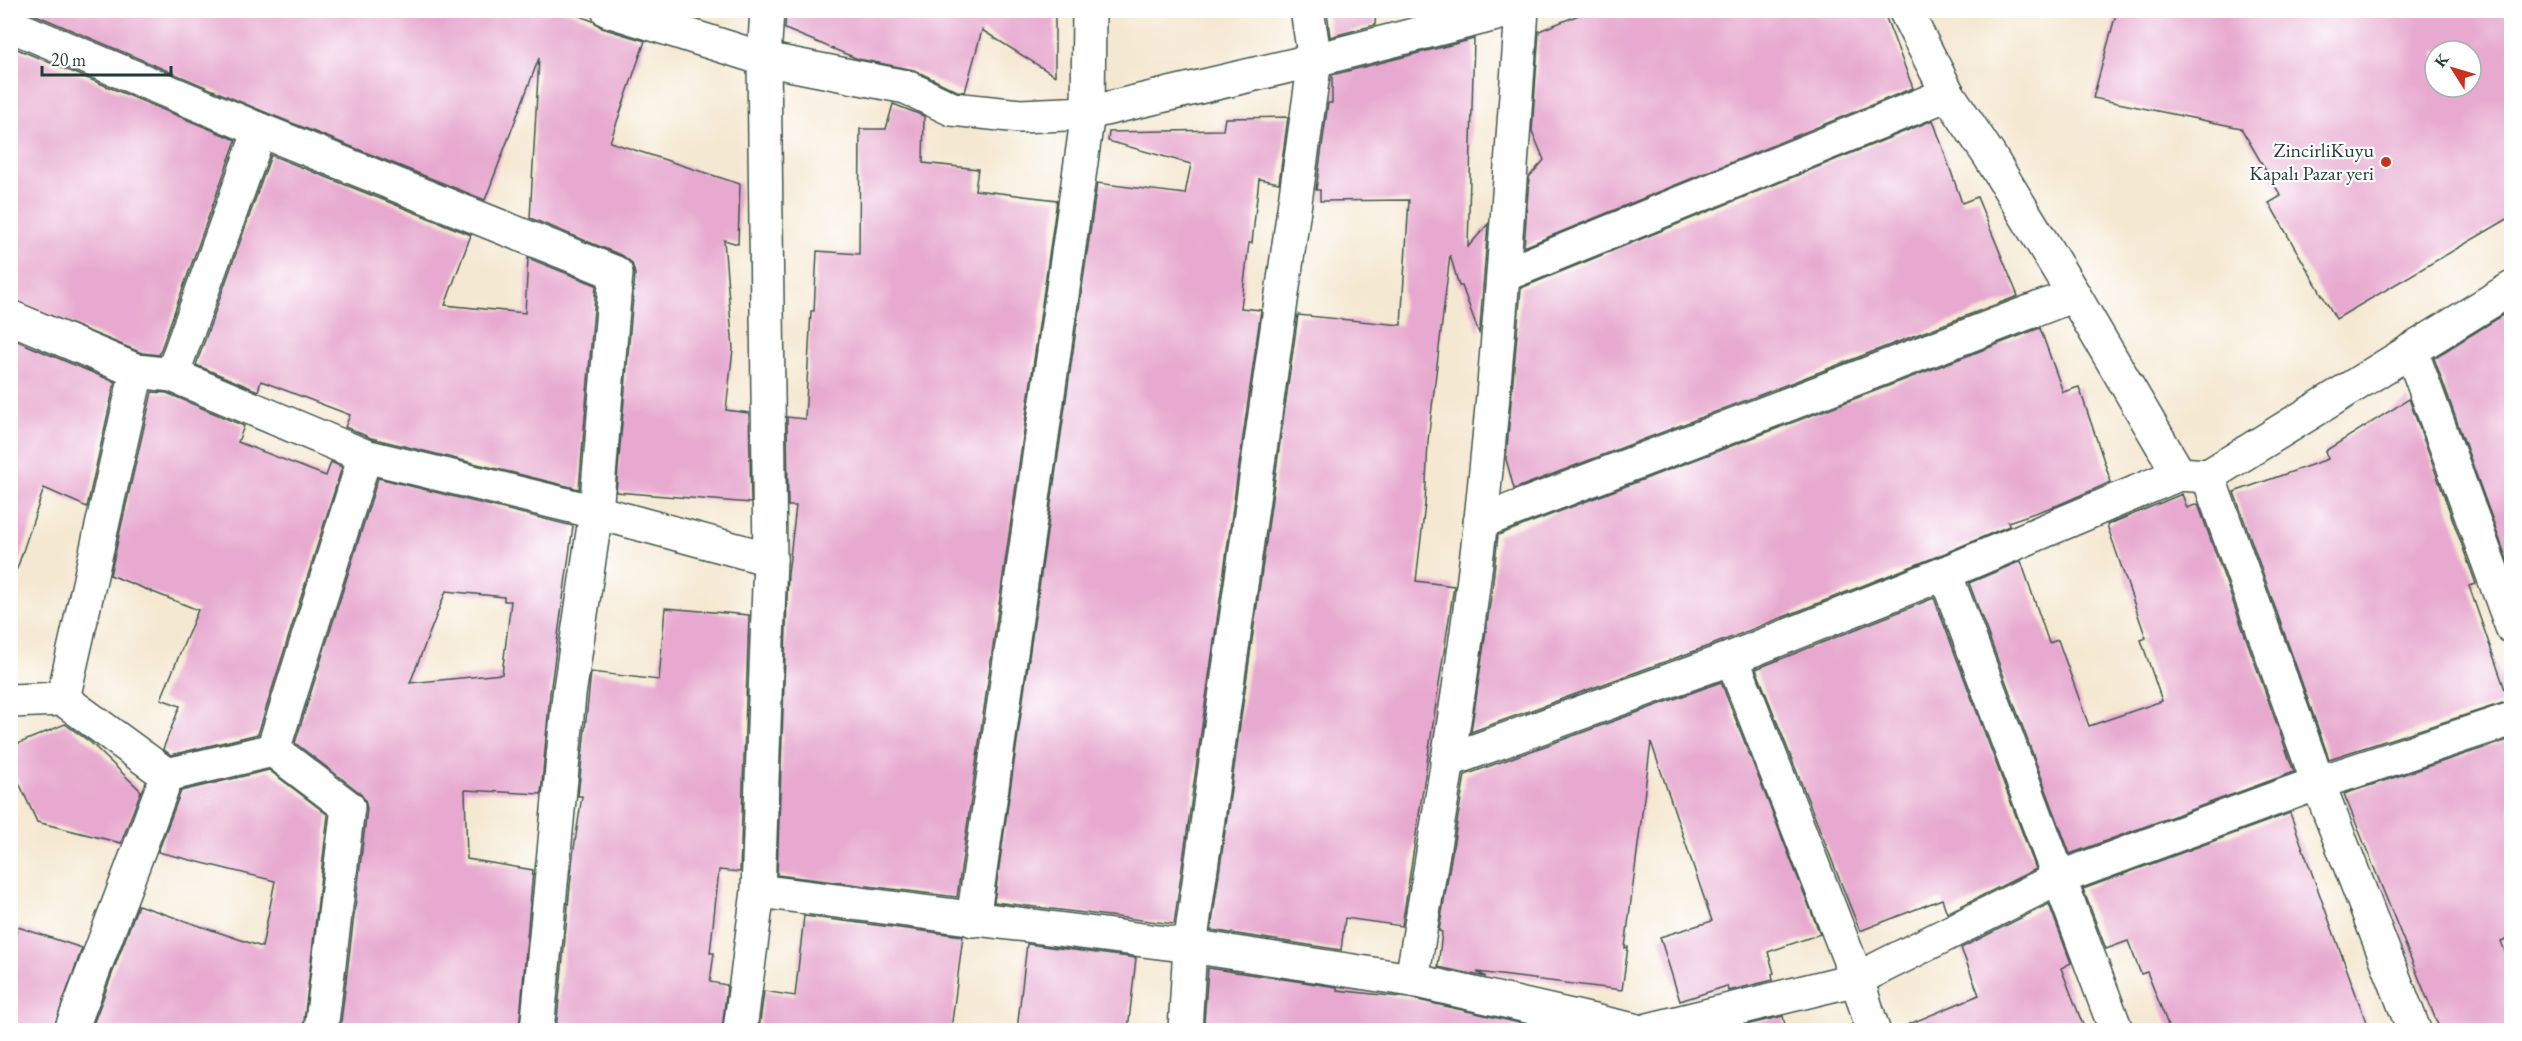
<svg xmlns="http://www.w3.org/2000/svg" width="2522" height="1041" viewBox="0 0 2522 1041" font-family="'EB Garamond',serif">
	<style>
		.building { fill: #e7a9cf; fill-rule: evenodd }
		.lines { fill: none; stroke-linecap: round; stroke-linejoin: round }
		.minor-casing { stroke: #3f574c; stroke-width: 36 }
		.minor { stroke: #fff; stroke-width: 33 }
		.poi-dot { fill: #c8321e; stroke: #fff; stroke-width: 2 }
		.labels { text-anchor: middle; stroke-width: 4.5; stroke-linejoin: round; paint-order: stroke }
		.poi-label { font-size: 20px; fill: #1f3d34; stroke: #fff; text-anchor: end }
	</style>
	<rect width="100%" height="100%" fill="#fff"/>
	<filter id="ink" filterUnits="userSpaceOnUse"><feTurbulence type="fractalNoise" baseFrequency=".0167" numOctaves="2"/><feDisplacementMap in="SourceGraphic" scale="12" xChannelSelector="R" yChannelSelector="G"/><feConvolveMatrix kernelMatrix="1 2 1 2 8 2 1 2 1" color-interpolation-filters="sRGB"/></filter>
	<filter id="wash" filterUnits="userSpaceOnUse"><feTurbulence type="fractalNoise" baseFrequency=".008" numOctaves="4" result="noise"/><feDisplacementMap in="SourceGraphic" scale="24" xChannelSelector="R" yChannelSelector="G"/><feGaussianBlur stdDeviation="1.35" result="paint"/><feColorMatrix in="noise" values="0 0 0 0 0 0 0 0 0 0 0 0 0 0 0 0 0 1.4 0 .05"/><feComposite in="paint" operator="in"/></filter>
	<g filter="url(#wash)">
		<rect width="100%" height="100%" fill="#f5e8d2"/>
		<g id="blocks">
			<g class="building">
				<polygon points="24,10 563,10 593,21 602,28 645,41 610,142 740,184 738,244 724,240 733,349 726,410 749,413 751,503 616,492 635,274 632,263 623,256 530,218 539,58 485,200 267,113"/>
				<polygon points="786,10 1055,10 1055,76 982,30 965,92 957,91 914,70 858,59 785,29"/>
				<polygon points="1327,10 1376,10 1375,25 1330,37"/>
				<polygon points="1591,10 1883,10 1913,88 1524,247 1529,177 1544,160 1532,131 1539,31"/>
				<path d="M2117 10H2511V217L2336 319 2269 203 2281 196 2241 128 2093 98ZM2435 51H2471V87H2435Z"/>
				<polygon points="1474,39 1468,247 1488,224 1480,327 1479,333 1462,286 1459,286 1450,255 1428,441 1425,504 1416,581 1454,586 1402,926 1345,918 1341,950 1211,930 1298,315 1401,325 1409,200 1320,201 1320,190 1316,190 1328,103 1332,103 1332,75"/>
				<polygon points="10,46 236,140 159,355 142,353 10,299"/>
				<polygon points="893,104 924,116 923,163 978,169 975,190 1057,200 957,897 777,875 788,574 796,506 788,506 787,417 805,419 811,311 814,311 817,251 859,254 860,129 886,129"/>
				<polygon points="1288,117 1279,183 1259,179 1252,243 1249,243 1241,308 1261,310 1174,924 994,902 1097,183 1185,194 1191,164 1108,141 1109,132 1223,130 1225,118"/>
				<polygon points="1933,120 1962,203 1977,197 2018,296 1514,489 1506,459 1521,288"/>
				<polygon points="271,155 471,235 445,305 525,313 528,258 596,285 579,489 371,438 345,427 350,415 261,381 258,391 196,365"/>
				<polygon points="2511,310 2511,571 2434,358"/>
				<polygon points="2040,328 2063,392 2079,387 2111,482 2058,505 2008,522 2009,526 1938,556 1725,640 1471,732 1492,590 1498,535"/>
				<polygon points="10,338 115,382 87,507 44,488 17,569 10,568"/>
				<polygon points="152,392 167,393 244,426 238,442 326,476 331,462 342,467 258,734 171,755 163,749 180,706 161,699 198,610 110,575"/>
				<polygon points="2409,399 2476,584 2469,586 2509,701 2329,759 2234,492 2328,459 2325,451"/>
				<path d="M378 478 573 526 550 693 541 794 465 790 467 859 533 870 519 1030H340L367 809 365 800 359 792 295 743ZM446 591 504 597V601H511L502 674 410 683Z"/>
				<polygon points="2182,494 2187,508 2198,504 2294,772 2070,854 1969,583 2021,561 2049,643 2058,640 2089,726 2162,701 2141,640 2146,638 2107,525"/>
				<polygon points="1934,598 2036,869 1947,913 1942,899 1860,931 1756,669"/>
				<polygon points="665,608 749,615 740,872 719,870 710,953 714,953 710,982 727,985 722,1030 556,1030 573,855 582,796 578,796 591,672 659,680"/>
				<polygon points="1721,682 1820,934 1768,952 1774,973 1772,974 1773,980 1728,991 1727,986 1680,1001 1660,937 1712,921 1651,742 1625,948 1628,947 1622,990 1477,972 1486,977 1438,967 1442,932 1439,931 1465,775"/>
				<polygon points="65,724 90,742 141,791 121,843 37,822 10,763 10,747"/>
				<polygon points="2511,739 2511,937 2501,941 2511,967 2511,1030 2440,1030 2344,794"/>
				<polygon points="269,770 328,815 303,1030 91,1030 138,905 262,947 275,881 158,852 181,791"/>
				<polygon points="2290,813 2369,1030 2170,1030 2147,972 2141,974 2128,941 2106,949 2083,889"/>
				<polygon points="2049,904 2071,963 2061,968 2085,1030 1895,1030 1979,995 1961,948"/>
				<polygon points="804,916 963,936 951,1030 759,1030 764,991 795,996"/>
				<polygon points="18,927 82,948 53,1030 38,1030 10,1022 10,950"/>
				<polygon points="1027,944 1136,958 1128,1030 1017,1030"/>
				<polygon points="1208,968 1337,987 1337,990 1409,998 1551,1030 1256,1030 1256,1028 1204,1022"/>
				<polygon points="1783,1016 1786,1030 1739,1030 1738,1027"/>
			</g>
		</g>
	</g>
	<g filter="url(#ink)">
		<use href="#blocks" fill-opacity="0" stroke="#3f574c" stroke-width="1.5"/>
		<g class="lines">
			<g class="minor-casing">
				<g id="minor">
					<polyline points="608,10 764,59 906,87 952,109 1020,116 1088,113 1089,10"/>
					<polyline points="1905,10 1948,94 1989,155 2074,295 2179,474"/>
					<polyline points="10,25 260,130 616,273 596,512 569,695 537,1030"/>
					<polyline points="1504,275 1948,94"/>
					<polyline points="10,317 137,371 172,375 365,456 596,512 770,559"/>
					<polyline points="2411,350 2512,627"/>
					<polyline points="172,375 260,130"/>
					<polyline points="2208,476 2318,783 2414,1030"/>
					<polyline points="1480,522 2074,295"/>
					<polyline points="1945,573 2116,1030"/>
					<polyline points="1732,658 1857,979 1873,1030"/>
					<polyline points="63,699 137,371"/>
					<polyline points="10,701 63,699 167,775 273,750 348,807 321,1030"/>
					<polyline points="273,750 365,456"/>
					<polyline points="1447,761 1732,658 1945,573 2179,474 2208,476 2512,288"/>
					<polyline points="758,891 1190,946 1412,980 1634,1030"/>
					<polyline points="973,920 1088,113 1315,60 1512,10"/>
					<path d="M1412 980C1437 827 1464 674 1481 519 1499 350 1510 180 1522 10"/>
					<polyline points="71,1030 167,775"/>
					<polyline points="740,1030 758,891 770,559 764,59 767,10"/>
					<polyline points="1185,1030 1190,946 1315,60 1307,10"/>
					<polyline points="1648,1030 1857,979 2059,878 2318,783 2512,719"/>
				</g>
			</g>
			<use href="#minor" class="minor"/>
		</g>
	</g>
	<circle class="poi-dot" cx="2386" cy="162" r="6"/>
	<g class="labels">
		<g class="poi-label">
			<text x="2374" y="157">ZincirliKuyu<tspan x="2374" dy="23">Kapalı Pazar yeri</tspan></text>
		</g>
	</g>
	<rect width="2522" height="1041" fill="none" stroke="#fff" stroke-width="36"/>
	<g transform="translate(2453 69) rotate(307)"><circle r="28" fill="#ffffff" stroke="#a5b1ae" stroke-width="1.5"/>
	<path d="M0-4.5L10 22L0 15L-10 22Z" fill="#c8321e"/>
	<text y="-9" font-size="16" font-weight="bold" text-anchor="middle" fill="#1f3d34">K</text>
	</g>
	<path d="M42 66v9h129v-9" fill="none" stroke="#1f3d34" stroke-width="3"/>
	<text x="51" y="66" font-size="18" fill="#1f3d34" stroke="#ffffff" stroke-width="4.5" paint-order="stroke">20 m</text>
</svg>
